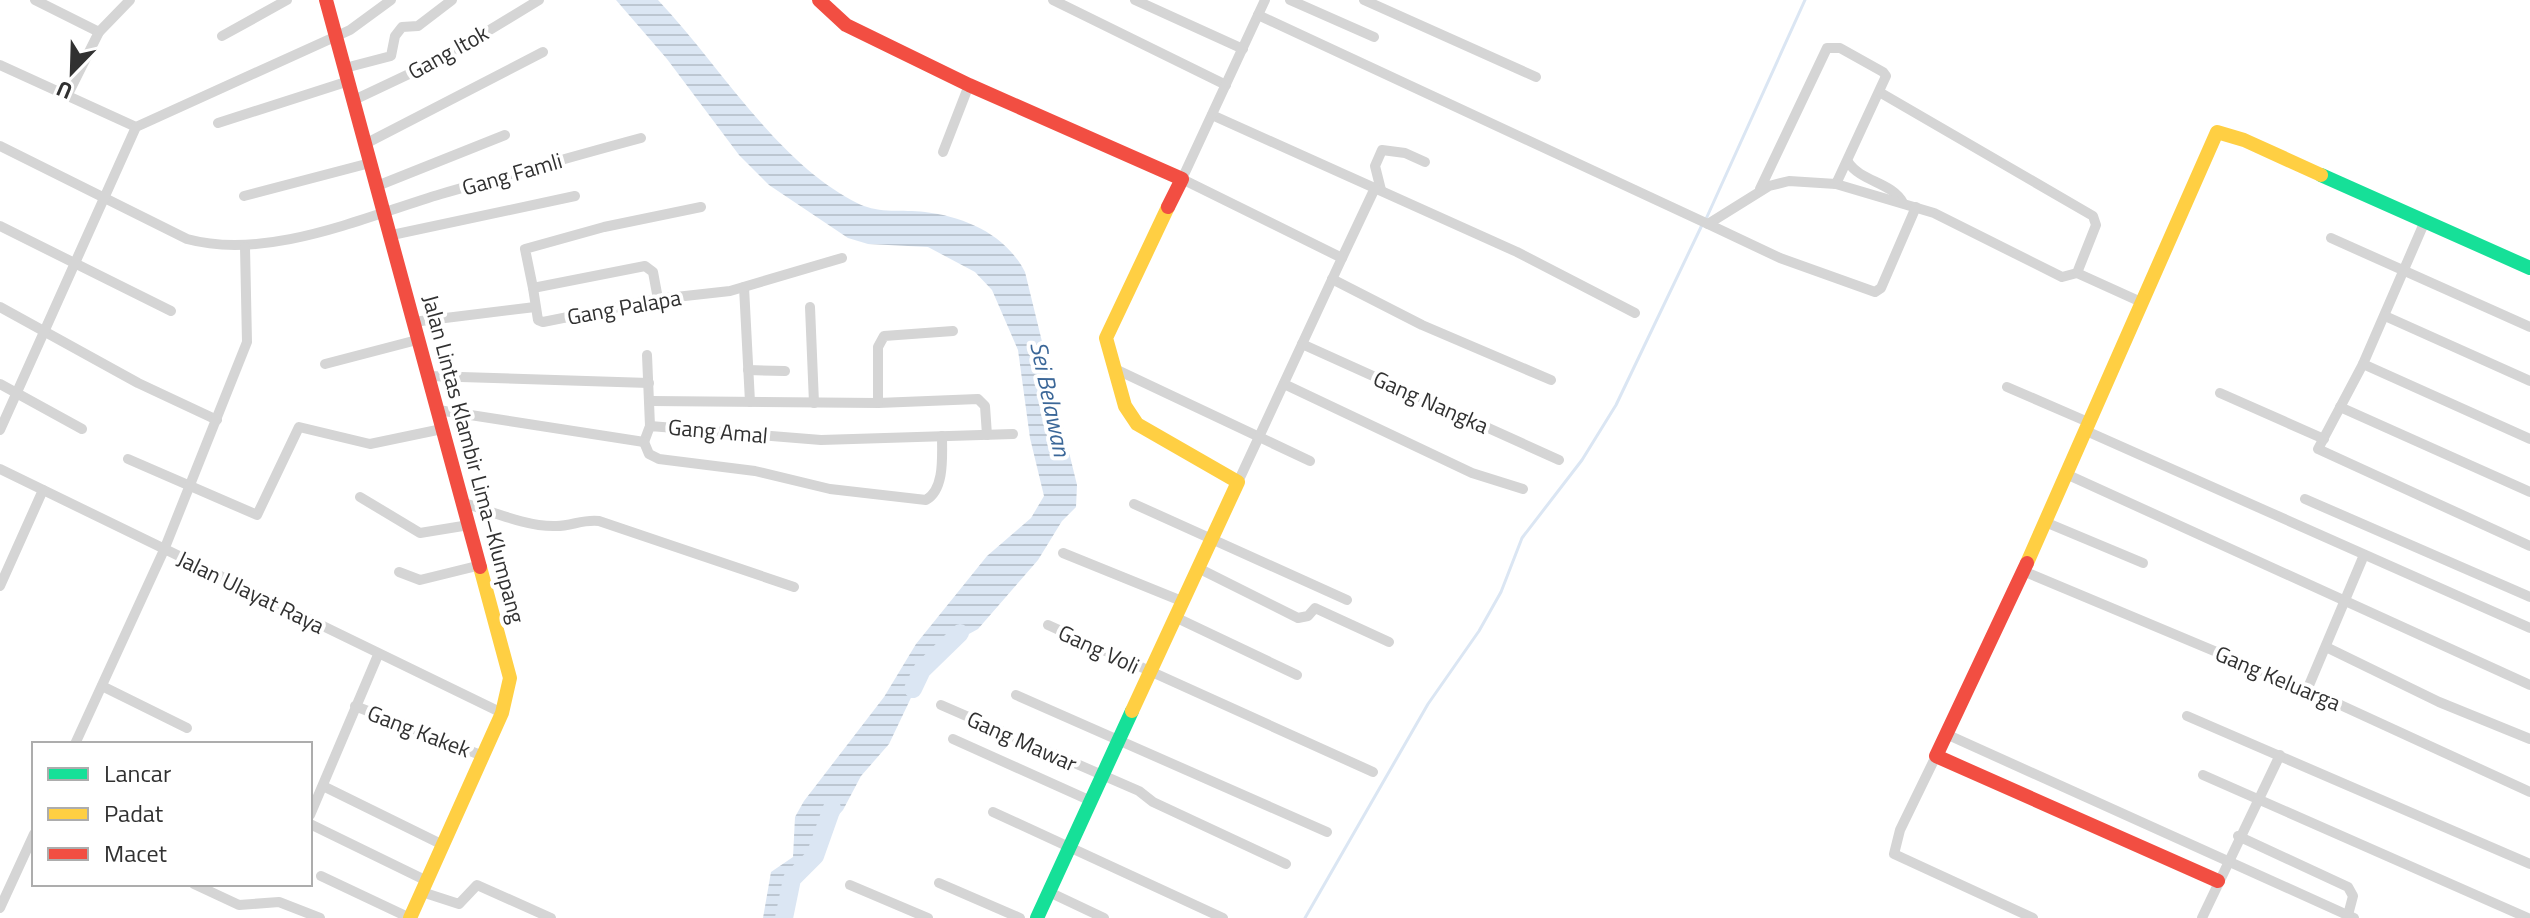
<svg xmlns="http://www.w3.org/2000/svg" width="2530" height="918" viewBox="0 0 2530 918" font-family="'Titillium Web',sans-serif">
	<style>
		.water { fill: url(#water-rules) }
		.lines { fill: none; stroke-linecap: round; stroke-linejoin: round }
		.stream { stroke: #dbe6f3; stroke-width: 3 }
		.river { stroke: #dbe6f3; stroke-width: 18 }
		.street { stroke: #d5d5d5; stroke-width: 10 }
		.fast { stroke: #16e098; stroke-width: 14 }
		.slow { stroke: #ffcf43; stroke-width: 14 }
		.jam { stroke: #f24e42; stroke-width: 14 }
		.labels { text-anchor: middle; stroke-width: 8; stroke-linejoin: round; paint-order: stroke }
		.street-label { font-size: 22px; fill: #313131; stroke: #fff }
		.water-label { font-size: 24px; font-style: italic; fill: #3b6798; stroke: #fff }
	</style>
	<defs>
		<pattern id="water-rules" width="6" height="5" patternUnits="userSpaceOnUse" patternTransform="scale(2)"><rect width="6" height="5" fill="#dbe6f3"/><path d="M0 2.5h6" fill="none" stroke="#bcc6d1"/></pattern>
	</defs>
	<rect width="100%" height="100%" fill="#fff"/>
	<path class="water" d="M616 0H658C719 64 777 164 859 204 881 214 901 209 925 212 966 217 1006 235 1025 272L1077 485 1076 507 1062 521 1038 560 978 629 938 651 928 662 889 744 861 776 843 810 819 837 809 858 787 881 782 896 785 908 779 918H763L771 872 793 857 795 817 804 801 884 697 916 644 987 556 1031 518 1044 496 1030 438 1018 350 992 290 975 272 928 247 868 244 848 238 769 185 739 155 667 59Z"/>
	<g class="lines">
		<g class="stream">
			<polyline points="1706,219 1805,0"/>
			<polyline points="1305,918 1428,704 1479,631 1501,592 1522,538 1582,460 1616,405 1702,225"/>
		</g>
		<g class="river">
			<polyline points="913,689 922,670 960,633"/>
			<polyline points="784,918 792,879 815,856 832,808"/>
		</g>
		<g class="street">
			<polyline points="35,0 99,32"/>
			<polyline points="1053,0 1226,85"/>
			<polyline points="1135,0 1243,49"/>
			<polyline points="1290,0 1374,37"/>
			<polyline points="1364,0 1536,77"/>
			<polyline points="1258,15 1708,224 1769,186 1789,181 1836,184 1886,76 1883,72 1840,48 1827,48 1760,189"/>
			<polyline points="222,36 287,0"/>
			<polyline points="0,65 136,127"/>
			<polyline points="345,68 391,56 395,36 402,27 418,26 452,0"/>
			<polyline points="67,96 99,32 130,0"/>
			<polyline points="354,100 445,57 539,0"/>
			<polyline points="1212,115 1517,252 1635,313"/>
			<polyline points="218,123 349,81"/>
			<polyline points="365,144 543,52"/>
			<path d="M0 146 187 239C268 261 364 217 441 194 508 175 574 156 641 138"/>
			<polyline points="943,152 969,85"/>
			<path d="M1848 162C1861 182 1892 182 1903 203"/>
			<polyline points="1836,184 1934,213 2062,277 2077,273 2096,225 2093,216 1881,93"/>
			<polyline points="377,186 505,135"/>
			<polyline points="1381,190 1375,166 1382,150 1405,153 1425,162"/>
			<polyline points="244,196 370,163"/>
			<polyline points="2425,221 2363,364 2318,449 2530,546"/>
			<polyline points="1708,224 1780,258 1875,292 1881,288 1916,207"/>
			<polyline points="0,226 171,311"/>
			<polyline points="392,235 575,196"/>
			<polyline points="2331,238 2530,327"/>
			<polyline points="1342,258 1375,188"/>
			<polyline points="2077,273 2141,302"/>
			<polyline points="1332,279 1422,325 1551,380"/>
			<polyline points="744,287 750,402"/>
			<polyline points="533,288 538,320 543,322 658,299 730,291 842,258"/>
			<polyline points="658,299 653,272 645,266 533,288 525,249 604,227 701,207"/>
			<polyline points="0,307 138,383 217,420"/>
			<polyline points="810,307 814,403"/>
			<polyline points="2385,316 2530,381"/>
			<polyline points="413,322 535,307"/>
			<polyline points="1302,344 1559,460"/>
			<polyline points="647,355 650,426"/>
			<polyline points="325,364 417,340"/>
			<polyline points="2363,364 2530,439"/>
			<polyline points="1113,368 1310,461"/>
			<polyline points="748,370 785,371"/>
			<polyline points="428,376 649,383"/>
			<polyline points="0,384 82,429"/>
			<polyline points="1284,384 1472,473 1523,489"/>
			<polyline points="2007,387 2088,422"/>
			<polyline points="2220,393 2324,439"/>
			<polyline points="651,401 878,403 978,399 985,406 987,435"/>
			<polyline points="878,403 878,347 884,336 953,331"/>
			<polyline points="2340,407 2530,492"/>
			<polyline points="438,410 644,442 650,426 821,440 1013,434"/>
			<polyline points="0,430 136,127 350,30 391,0"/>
			<polyline points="2084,430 2530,628"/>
			<path d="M644 442 649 454 659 459 755 471 830 489 926 500C945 489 942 456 942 436"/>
			<polyline points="128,459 257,515 299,427 370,444 442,429"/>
			<polyline points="0,469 502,713"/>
			<polyline points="2066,474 2530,685"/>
			<polyline points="1238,482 1342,258 1182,179 1265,0"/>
			<polyline points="360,497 420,533 469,525"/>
			<polyline points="2305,499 2530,597"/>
			<path d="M464 503C491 511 527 527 556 526 572 526 583 519 599 521L794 587"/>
			<polyline points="1134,504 1347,600"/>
			<polyline points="2045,522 2143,563"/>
			<polyline points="1063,553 1184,602"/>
			<polyline points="1200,569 1298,618 1308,616 1315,608 1389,642"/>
			<polyline points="2023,571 2310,691 2530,792"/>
			<polyline points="399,572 420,580 481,565"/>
			<polyline points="0,586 43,490"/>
			<polyline points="1177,618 1297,675"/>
			<polyline points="1048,625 1373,772"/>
			<polyline points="2326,647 2439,702 2530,739"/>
			<polyline points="102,686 187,728"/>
			<polyline points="2307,690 2364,555"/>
			<polyline points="1016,695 1327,832"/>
			<polyline points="941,705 1139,791 1153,802 1286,864"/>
			<polyline points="355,706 483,756"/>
			<polyline points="2187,716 2530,864"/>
			<polyline points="1946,734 2354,918"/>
			<polyline points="953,739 1091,801"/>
			<polyline points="75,744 164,550 247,342 245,247"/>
			<polyline points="1936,756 1900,830 1894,854 2033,918"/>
			<polyline points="2203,775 2528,918"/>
			<polyline points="323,786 443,845"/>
			<polyline points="993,812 1223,918"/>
			<polyline points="310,815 378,655"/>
			<polyline points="310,824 427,881"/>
			<polyline points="2238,836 2348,887 2353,896 2348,915"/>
			<polyline points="321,876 410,918"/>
			<polyline points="939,883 1020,918"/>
			<polyline points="194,884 239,905 279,902 320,918"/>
			<polyline points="850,885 928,918"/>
			<polyline points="422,892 459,904 477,885 551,918"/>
			<polyline points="1049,892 1104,918"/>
			<polyline points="0,908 34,834"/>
			<polyline points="2202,918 2280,755"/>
		</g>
		<g class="fast">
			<polyline points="2321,175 2530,268"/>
			<polyline points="1037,918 1132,711"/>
		</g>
		<g class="slow">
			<polyline points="2027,563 2217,132 2244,140 2321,175"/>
			<polyline points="1132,711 1238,482 1137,424 1125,406 1106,338 1168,207"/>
			<polyline points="410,918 502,713 510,678 480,567"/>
		</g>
		<g class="jam">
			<polyline points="326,0 480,567"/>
			<polyline points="819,0 846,25 969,85 1182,179 1168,207"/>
			<polyline points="2027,563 1936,756 2218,881"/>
		</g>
	</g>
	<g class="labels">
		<g class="street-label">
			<text transform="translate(448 52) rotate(-29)" y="8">Gang Itok</text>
			<text transform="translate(512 174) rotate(-16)" y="8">Gang Famli</text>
			<text transform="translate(624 307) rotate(-10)" y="8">Gang Palapa</text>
			<text transform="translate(1431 402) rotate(24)" y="8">Gang Nangka</text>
			<text transform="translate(718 431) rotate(5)" y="8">Gang Amal</text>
			<text transform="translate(474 459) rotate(75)" y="8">Jalan Lintas Klambir Lima–Klumpang</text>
			<text transform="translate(251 592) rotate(26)" y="8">Jalan Ulayat Raya</text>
			<text transform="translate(1099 649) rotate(25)" y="8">Gang Voli</text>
			<text transform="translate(2278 678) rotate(23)" y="8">Gang Keluarga</text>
			<text transform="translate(419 731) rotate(21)" y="8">Gang Kakek</text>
			<text transform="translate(1022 741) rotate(24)" y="8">Gang Mawar</text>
		</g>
		<g class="water-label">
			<text transform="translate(1050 399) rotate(78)" y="8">Sei Belawan</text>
		</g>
	</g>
	<rect x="32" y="742" width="280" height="144" fill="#ffffff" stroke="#adadad" stroke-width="2"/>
	<rect x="48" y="768" width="40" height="12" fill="#16e098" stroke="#adadad" stroke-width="2"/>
	<text x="104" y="782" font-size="24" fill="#313131">Lancar</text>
	<rect x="48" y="808" width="40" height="12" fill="#ffcf43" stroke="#adadad" stroke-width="2"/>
	<text x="104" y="822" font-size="24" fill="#313131">Padat</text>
	<rect x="48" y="848" width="40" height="12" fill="#f24e42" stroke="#adadad" stroke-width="2"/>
	<text x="104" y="862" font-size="24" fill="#313131">Macet</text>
	<g transform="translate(72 72) rotate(203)" stroke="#ffffff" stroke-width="6" paint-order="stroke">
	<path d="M0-6L14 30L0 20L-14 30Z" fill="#313131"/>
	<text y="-12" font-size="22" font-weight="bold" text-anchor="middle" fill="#313131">U</text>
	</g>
</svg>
